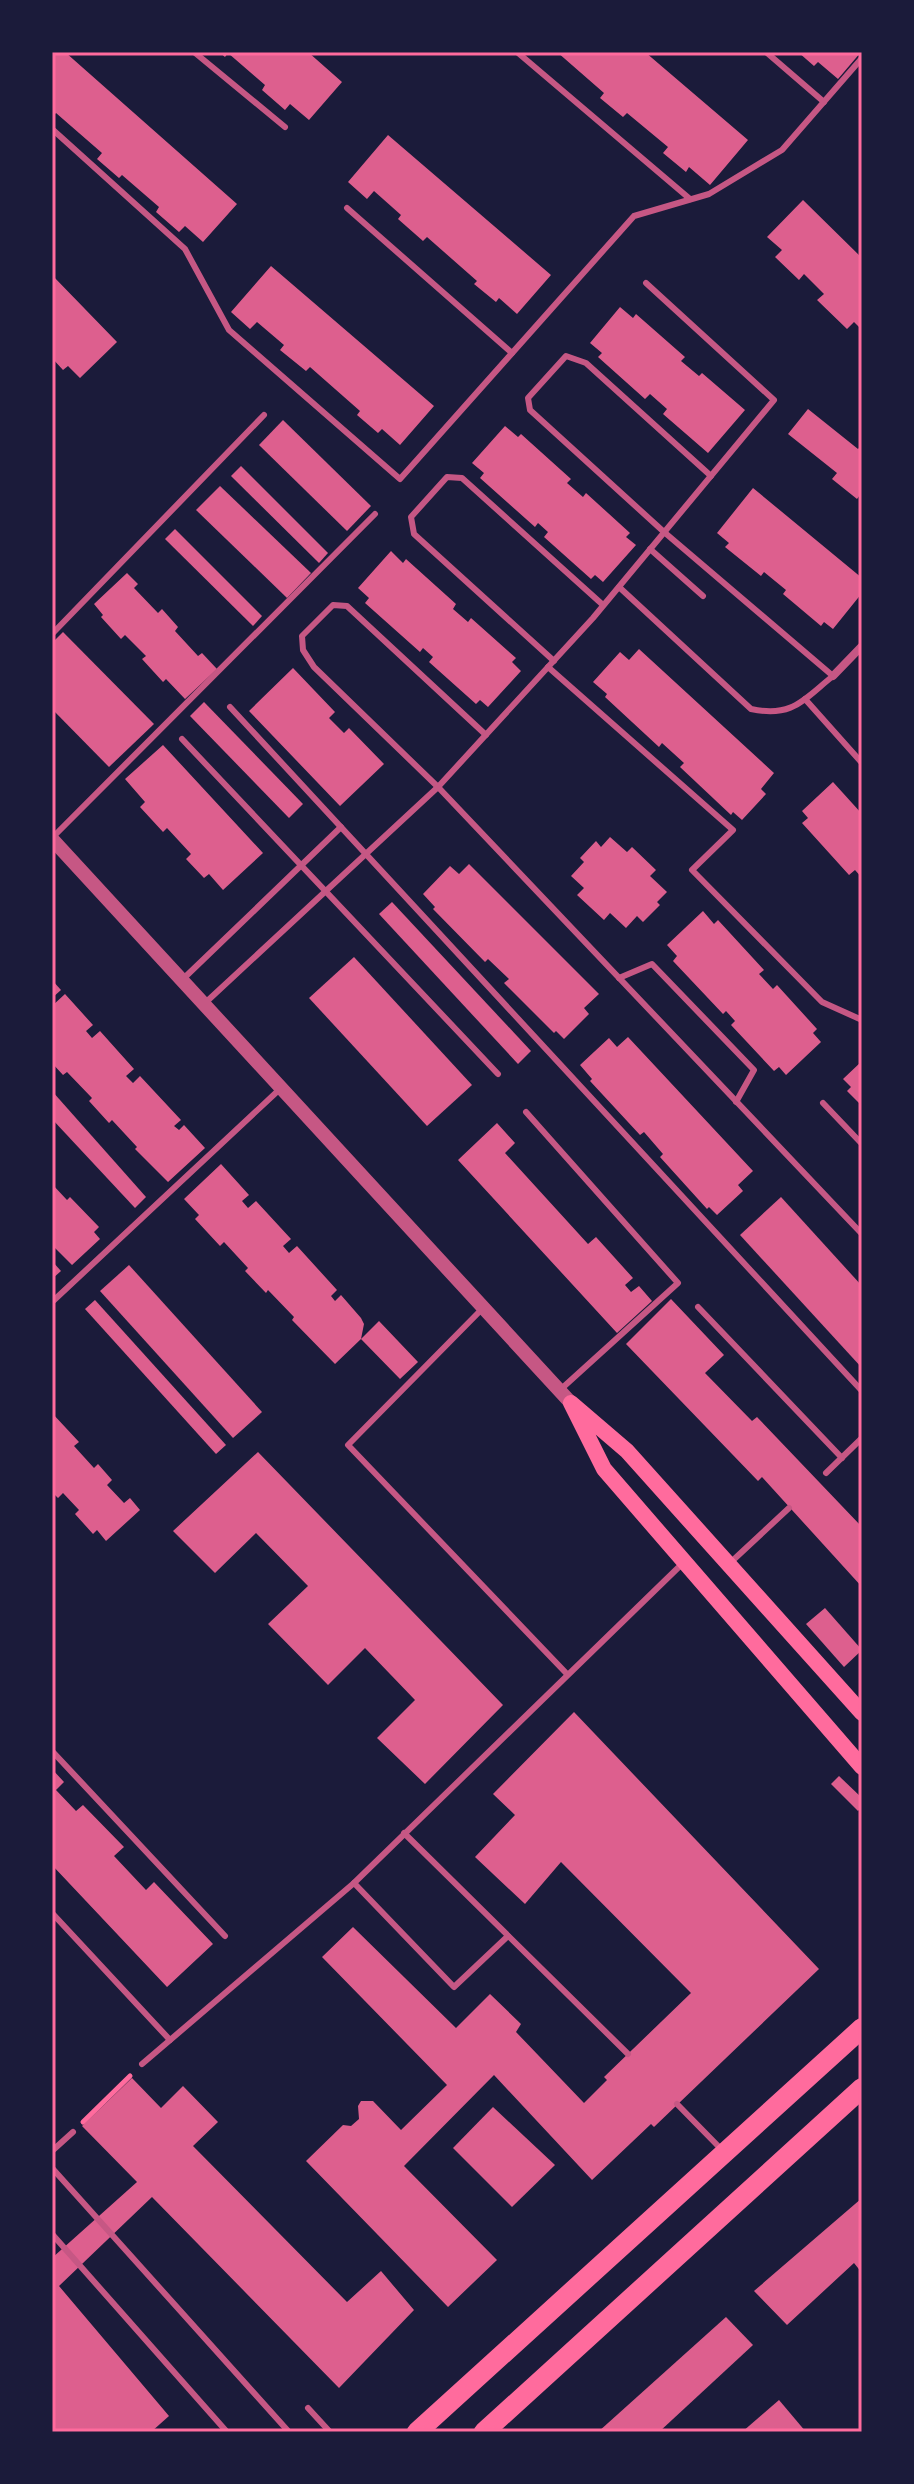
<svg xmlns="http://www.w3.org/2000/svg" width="914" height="2484" viewBox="0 0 914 2484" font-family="'Open Sans',sans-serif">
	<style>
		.building { fill: #dd5f8e }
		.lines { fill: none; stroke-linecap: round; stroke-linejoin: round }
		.path { stroke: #ff6b9d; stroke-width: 5 }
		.service { stroke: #c65784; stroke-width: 6 }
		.minor { stroke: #c65784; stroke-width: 8 }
		.tertiary { stroke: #c65784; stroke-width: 14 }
		.secondary { stroke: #ff6b9d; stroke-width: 16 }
		.primary { stroke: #ff6b9d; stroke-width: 20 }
		.neatline { fill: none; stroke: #ff6b9d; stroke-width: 3 }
	</style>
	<rect width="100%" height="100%" fill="#1b1b3a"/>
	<g class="building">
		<polygon points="52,52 65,52 237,204 203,242 185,226 179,232 156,212 159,207 122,175 119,178 97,159 102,153 56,113 52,117"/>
		<polygon points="219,52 308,52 342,82 309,120 290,104 285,110 262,90 265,85 228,53 225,57"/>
		<polygon points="557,52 645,52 748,140 710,185 689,167 686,172 663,153 668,147 627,113 623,117 600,98 604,93"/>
		<polygon points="798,52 861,52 838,79 818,62 814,66"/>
		<polygon points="388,135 551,275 517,314 499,298 496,302 474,284 477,281 427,237 423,241 398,219 401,215 374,191 367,199 348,182"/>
		<polygon points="803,200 862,258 862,330 854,322 847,329 817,300 824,294 804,274 799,280 775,257 782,250 767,237"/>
		<polygon points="271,266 434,406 400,445 382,429 378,433 357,415 360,411 310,367 306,371 280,350 284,345 257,322 250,329 231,312"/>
		<polygon points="52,275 117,342 80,378 68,366 63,370 52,358"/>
		<polygon points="620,307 633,318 636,314 685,357 681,361 699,376 702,373 745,410 708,453 663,414 667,409 650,394 645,399 598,357 602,353 590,343"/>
		<polygon points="808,409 858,449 862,445 862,496 860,495 857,499 832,479 837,473 788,434"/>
		<polygon points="283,420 371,506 347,531 259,445"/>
		<polygon points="505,426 518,437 521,434 571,479 567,483 583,497 586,493 630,533 626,537 636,545 603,582 595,575 591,579 544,537 548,532 538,523 535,527 480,478 484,473 472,463"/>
		<polygon points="241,466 328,553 319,563 231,476"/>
		<polygon points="220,486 311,573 287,598 196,510"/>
		<polygon points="753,488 862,578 862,593 833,629 824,622 821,626 783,594 786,590 764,572 761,576 725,547 729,543 717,533"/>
		<polygon points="175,529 262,616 253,626 165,539"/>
		<polygon points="391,551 403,563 406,559 456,604 453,609 468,622 471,618 516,658 512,662 521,671 488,707 480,700 476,704 429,662 433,657 423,648 420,652 365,603 369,598 358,588"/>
		<polygon points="127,573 138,584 134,588 158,613 162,609 178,627 175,631 198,656 202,653 217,669 185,699 166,679 163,682 142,659 146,656 125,635 121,639 101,617 103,615 94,604"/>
		<polygon points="63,632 154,724 109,767 52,709 52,643"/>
		<polygon points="639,649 774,773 761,789 766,794 742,820 733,812 731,815 680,767 684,763 662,743 659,747 605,697 607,694 593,682 620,652 629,660"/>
		<polygon points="293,668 335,712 329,718 344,733 349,728 384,764 340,806 249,711"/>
		<polygon points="204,702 303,804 289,818 190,716"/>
		<polygon points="163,745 263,853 223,890 209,874 204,878 186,859 191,854 167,828 163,832 140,807 145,802 125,779"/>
		<polygon points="833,782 862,814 862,878 855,870 849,875 802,823 808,818 802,811"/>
		<polygon points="610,837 627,852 632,847 656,870 650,876 667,892 657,902 660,905 643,922 637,916 626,928 610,913 604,920 577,895 584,888 571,876 584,862 580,858 596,841 601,847"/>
		<polygon points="469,864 599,994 584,1008 589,1014 564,1039 556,1031 554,1033 504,983 509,979 488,959 485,962 433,909 435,907 423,894 450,866 459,874"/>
		<polygon points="392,902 531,1051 518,1064 379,914"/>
		<polygon points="703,911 714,924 718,920 764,970 759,974 773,989 777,985 817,1029 813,1033 821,1042 786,1075 779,1067 774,1071 731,1025 735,1021 726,1011 723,1014 673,961 677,956 667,945"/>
		<polygon points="354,957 472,1085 427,1126 309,998"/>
		<polygon points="52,980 61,990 52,998"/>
		<polygon points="65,994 93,1025 86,1031 92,1038 100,1031 134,1069 126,1076 133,1083 140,1076 181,1120 174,1126 179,1130 184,1125 205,1148 168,1182 135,1149 137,1147 112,1120 109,1123 89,1101 92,1098 67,1072 63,1075 52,1063 52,1006"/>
		<polygon points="628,1037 753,1171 738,1185 743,1191 717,1215 709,1207 707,1209 660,1157 663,1154 644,1132 640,1135 590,1081 592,1079 580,1065 609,1038 617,1047"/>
		<polygon points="862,1061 862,1106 847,1091 851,1087 843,1079"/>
		<polygon points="52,1091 146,1197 135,1208 52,1119"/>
		<polygon points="497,1123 515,1143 505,1153 588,1244 596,1237 633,1278 625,1285 631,1292 639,1286 652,1301 617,1333 458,1160"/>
		<polygon points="221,1164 249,1195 242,1201 248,1208 256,1201 291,1239 283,1246 289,1253 297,1246 337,1290 331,1296 335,1301 341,1295 361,1318 364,1324 361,1339 379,1321 418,1362 400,1379 361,1339 335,1364 292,1320 294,1317 268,1290 266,1293 245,1271 248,1268 224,1242 220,1246 195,1219 199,1215 184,1199"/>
		<polygon points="52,1184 67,1200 70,1197 99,1227 94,1232 100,1239 72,1265 52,1245"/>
		<polygon points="781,1197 862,1286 862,1368 740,1235"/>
		<polygon points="52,1261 61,1271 52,1279"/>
		<polygon points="129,1265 262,1412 233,1438 100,1291"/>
		<polygon points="671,1299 724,1355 705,1373 752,1421 757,1417 862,1527 862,1587 762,1477 758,1481 626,1344"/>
		<polygon points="95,1300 226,1445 216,1454 85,1309"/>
		<polygon points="52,1413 79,1442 74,1446 94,1468 98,1464 112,1480 107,1485 124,1503 130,1498 140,1510 106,1541 97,1530 93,1534 75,1514 79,1510 63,1493 58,1498 52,1492"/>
		<polygon points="258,1452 503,1705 425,1784 377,1738 415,1700 365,1648 328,1685 268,1624 308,1586 256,1533 215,1573 173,1531"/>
		<polygon points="825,1608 862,1650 844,1667 806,1624"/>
		<polygon points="574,1712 819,1969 654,2127 651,2124 592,2180 494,2075 404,2166 497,2260 448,2307 306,2161 343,2125 351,2126 359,2119 358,2106 361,2101 373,2101 401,2130 447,2085 322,1957 353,1927 456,2028 490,1994 521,2024 516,2032 584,2103 607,2080 604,2077 691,1993 561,1862 525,1904 475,1857 515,1815 493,1794"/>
		<polygon points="52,1769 64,1782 56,1790 76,1811 83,1805 124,1847 114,1856 146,1890 154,1882 213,1944 167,1987 52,1865"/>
		<polygon points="839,1776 862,1798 862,1806 858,1811 831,1784"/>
		<polygon points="132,2078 161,2108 183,2086 218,2122 193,2146 347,2302 381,2271 414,2310 339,2388 152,2197 59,2286 169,2416 151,2432 52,2432 52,2258 137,2182 82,2126"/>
		<polygon points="493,2107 555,2165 512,2207 453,2148"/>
		<polygon points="862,2198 862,2273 854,2263 787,2325 754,2291"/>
		<polygon points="726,2317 753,2345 659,2432 598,2432"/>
		<polygon points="779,2400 806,2432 742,2432"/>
	</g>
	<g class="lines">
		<polyline class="path" points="83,2122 130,2076"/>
		<g class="service">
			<polyline points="194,52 285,127"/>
			<polyline points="517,52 690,199"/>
			<polyline points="766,52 824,102"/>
			<polyline points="52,129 185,249 229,330 400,479 634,216 709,194 782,150 862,58"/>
			<polyline points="347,208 512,353"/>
			<polyline points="650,549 703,596"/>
			<path d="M619 587 751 709C792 718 803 700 833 676L664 532 530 410 528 398 566 356 586 363 711 476"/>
			<polyline points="52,634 264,415"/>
			<polyline points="554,661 414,534 411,517 447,477 462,478 603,605"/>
			<polyline points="548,667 733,830 692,870 822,1002 862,1020"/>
			<polyline points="805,699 862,763"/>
			<polyline points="230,707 862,1391"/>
			<polyline points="486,735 347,606 333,605 302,636 303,650 314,667 438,787 862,1234"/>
			<polyline points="182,739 498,1074"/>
			<polyline points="53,837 375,514"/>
			<polyline points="619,978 652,964 754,1070 736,1102"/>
			<polyline points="182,980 341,827"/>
			<polyline points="204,1004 438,787 593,618 774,400 646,283"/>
			<polyline points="823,1103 862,1144"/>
			<polyline points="526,1112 678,1283 560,1390"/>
			<polyline points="52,1302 281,1088"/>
			<polyline points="698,1307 842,1458"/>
			<polyline points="483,1308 348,1445 567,1674"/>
			<polyline points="826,1473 862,1438"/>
			<polyline points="730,1563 789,1508"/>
			<polyline points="52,1751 225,1936"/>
			<polyline points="404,1833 628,2054"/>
			<polyline points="354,1883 454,1987 508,1936"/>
			<polyline points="52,1913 170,2040"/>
			<polyline points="142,2064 354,1883 683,1563"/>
			<polyline points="677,2104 722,2150"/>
			<polyline points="52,2151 73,2132"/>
			<polyline points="52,2168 289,2432"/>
			<polyline points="52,2234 227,2432"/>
			<polyline points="308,2408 330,2432"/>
		</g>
		<polyline class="minor" points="833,676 862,646"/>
		<polyline class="tertiary" points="52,839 571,1403"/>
		<polyline class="secondary" points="862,1713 627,1451 571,1403 604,1469 862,1767"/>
		<g class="primary">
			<polyline points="417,2432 862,2028"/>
			<polyline points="484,2432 862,2088"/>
		</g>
	</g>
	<rect width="914" height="2484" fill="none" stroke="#1b1b3a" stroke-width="108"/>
	<rect x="54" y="54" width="806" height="2376" class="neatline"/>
</svg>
